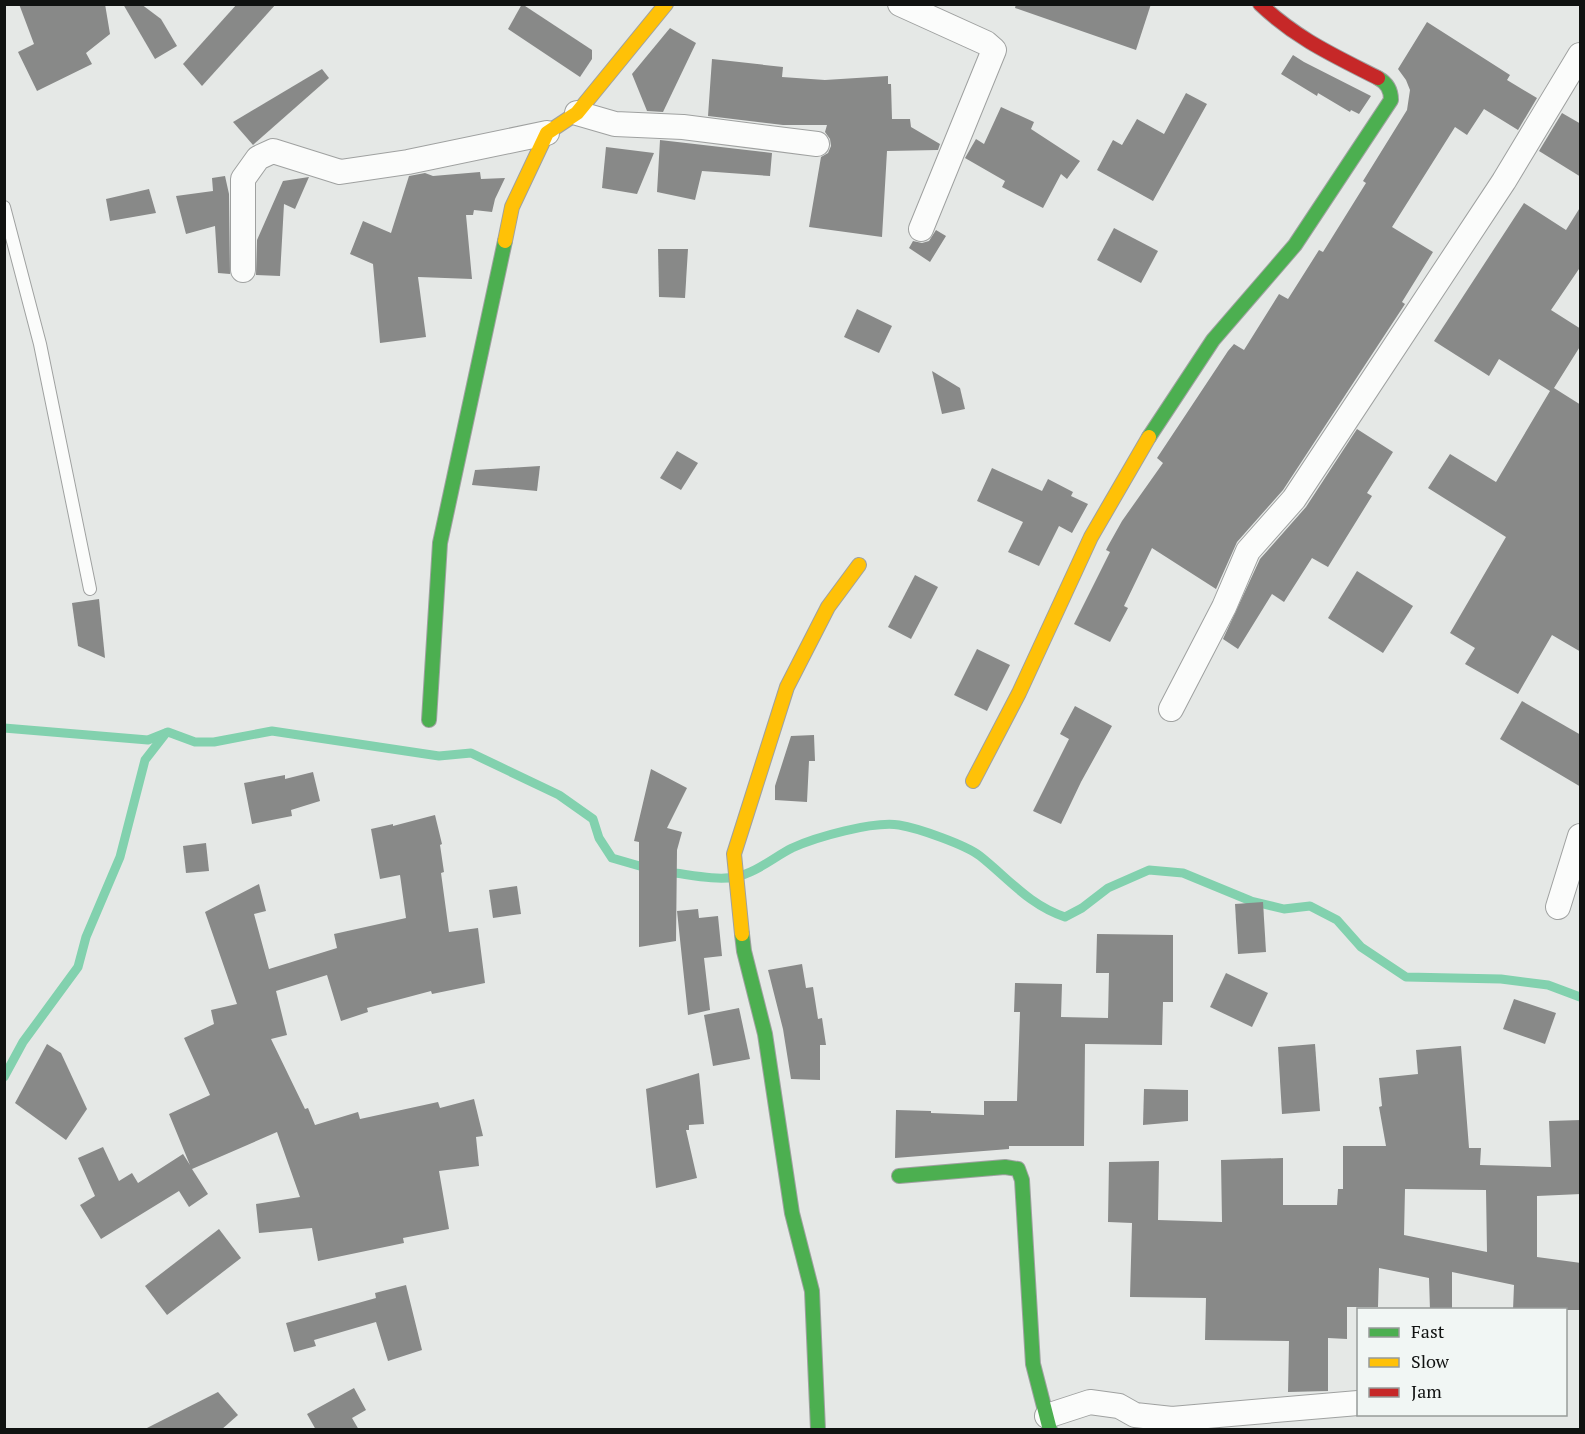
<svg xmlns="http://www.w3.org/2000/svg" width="1585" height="1434" viewBox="0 0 1585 1434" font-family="'PT Serif',serif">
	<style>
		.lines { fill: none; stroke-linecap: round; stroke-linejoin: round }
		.stream { stroke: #82d1ae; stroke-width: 9 }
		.building { fill: #888988; fill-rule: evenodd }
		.lane-casing { stroke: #9fa1a0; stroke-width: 14 }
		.street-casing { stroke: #9fa1a0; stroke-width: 26 }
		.fast-casing { stroke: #9fa1a0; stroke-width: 16 }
		.slow-casing { stroke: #9fa1a0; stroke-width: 16 }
		.jam-casing { stroke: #9fa1a0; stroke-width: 16 }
		.lane { stroke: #fbfcfb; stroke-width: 12 }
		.street { stroke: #fbfcfb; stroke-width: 24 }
		.fast { stroke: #4caf50; stroke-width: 14 }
		.slow { stroke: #ffc107; stroke-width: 14 }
		.jam { stroke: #c62828; stroke-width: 14 }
	</style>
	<rect width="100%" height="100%" fill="#e5e8e6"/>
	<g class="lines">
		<g class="stream">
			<polyline points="4,728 148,740 168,732 195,742 214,742 272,731 439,756 471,753 559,795 593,819 599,838 612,858 650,869"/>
			<path d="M667 872C687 874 716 881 735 877 756 873 774 857 792 848 816 837 873 821 899 825 918 828 966 845 980 856 1009 879 1029 905 1065 917L1082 908 1108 888 1149 870 1183 873 1251 901 1284 909 1310 906 1337 920 1361 947 1406 977 1501 979 1548 985 1580 997"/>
			<polyline points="4,1077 23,1042 78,967 86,937 120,857 145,760 166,733"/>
		</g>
	</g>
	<g class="building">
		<polygon points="19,4 105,4 110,34 86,53 92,64 37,91 18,52 34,44"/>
		<polygon points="123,4 141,4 161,19 177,46 155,59"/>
		<polygon points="237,4 276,4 202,86 183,64"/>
		<polygon points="522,4 592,50 592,59 580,77 508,29"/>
		<polygon points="1016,4 1151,4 1136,50 1015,8"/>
		<polygon points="1427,22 1510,75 1507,80 1537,98 1518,130 1484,109 1467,135 1455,127 1392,227 1433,252 1402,302 1405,304 1283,490 1237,542 1216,589 1152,548 1124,606 1128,608 1110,642 1074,624 1110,552 1106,550 1108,546 1122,521 1163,463 1157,458 1228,351 1234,344 1244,350 1279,294 1288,299 1319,250 1323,252 1366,183 1363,181 1407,110 1410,90 1406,80 1398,69"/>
		<polygon points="670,28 696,43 663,112 647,111 632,74"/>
		<polygon points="1293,55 1304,62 1371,96 1359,114 1351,110 1350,112 1318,93 1317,96 1281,74"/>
		<polygon points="712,59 783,67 782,77 825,80 888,76 888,84 891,84 892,119 910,119 911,127 940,144 938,150 887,151 882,237 809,227 821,157 828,153 831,146 830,139 825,132 827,125 783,125 708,116"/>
		<polygon points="322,69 329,78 253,145 233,122"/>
		<polygon points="1186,93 1207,104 1153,201 1097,170 1113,140 1122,145 1137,119 1164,134"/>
		<polygon points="1001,107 1034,122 1031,129 1080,161 1067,179 1061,174 1043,208 1002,187 1005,181 965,158 976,139 984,144"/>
		<polygon points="1562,113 1581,124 1581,177 1539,151"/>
		<polygon points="660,140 772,153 770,176 702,171 695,200 657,192"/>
		<polygon points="606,147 654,153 637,194 602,188"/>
		<polygon points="480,172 481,179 505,178 495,199 492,212 474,210 473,215 466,215 472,279 418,277 426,337 380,343 373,264 350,254 363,221 391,233 409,176 425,173 433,176"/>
		<polygon points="225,176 229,194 230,274 218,273 215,226 186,234 176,196 213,191 212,178"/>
		<polygon points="309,177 295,209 284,204 280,276 256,275 257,240 283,181"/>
		<polygon points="149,189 156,213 110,221 106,199"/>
		<polygon points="1524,203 1566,230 1581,206 1581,266 1551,310 1581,329 1581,345 1554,388 1581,405 1581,652 1552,635 1518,694 1465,664 1475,648 1450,633 1506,537 1428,488 1450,454 1496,482 1550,391 1499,359 1489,376 1434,341"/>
		<polygon points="1114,228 1158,251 1141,283 1097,260"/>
		<polygon points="936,230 946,236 930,262 909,248 913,241 922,243 929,241"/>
		<polygon points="658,249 688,249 685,298 659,297"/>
		<polygon points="857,309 892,326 879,353 844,337"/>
		<polygon points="932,371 960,388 965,409 942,414"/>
		<polygon points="1357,429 1393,452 1367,493 1372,496 1328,567 1312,558 1284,602 1272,594 1238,649 1223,639 1260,559 1306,507"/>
		<polygon points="677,451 698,463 681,490 660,478"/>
		<polygon points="540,466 537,491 472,485 475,470"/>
		<polygon points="992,468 1042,491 1048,479 1073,492 1071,496 1088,504 1072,533 1059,526 1039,566 1008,552 1023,522 977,501"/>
		<polygon points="1357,571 1413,606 1383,653 1328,618"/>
		<polygon points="915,575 938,587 911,639 888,627"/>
		<polygon points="99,599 105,658 78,646 72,603"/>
		<polygon points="977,649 1010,665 987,711 954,695"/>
		<polygon points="1522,701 1581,735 1581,787 1500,739"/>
		<polygon points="1075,706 1112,726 1081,782 1061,824 1033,811 1069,739 1060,734"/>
		<polygon points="814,735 815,761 809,761 807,802 775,800 775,786 791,736"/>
		<polygon points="651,769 687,788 667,828 682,832 677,850 676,941 639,947 639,842 634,841"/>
		<polygon points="313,772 320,801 291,810 292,816 252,824 244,783 285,775 285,779"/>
		<polygon points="435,815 442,844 440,845 444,872 441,873 449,932 478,928 485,983 432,994 431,991 367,1008 368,1012 341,1021 327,975 276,991 287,1035 271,1039 305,1109 308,1108 315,1125 358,1112 360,1119 438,1102 440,1108 474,1099 483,1136 476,1137 479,1166 439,1171 449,1229 403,1238 404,1243 318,1261 312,1228 259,1233 256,1204 300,1197 277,1132 192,1169 208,1194 189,1207 179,1191 101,1239 80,1205 95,1196 78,1158 103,1147 119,1181 132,1173 138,1183 183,1154 190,1165 169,1114 210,1095 184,1038 214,1024 211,1010 237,1004 205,912 259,884 266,911 254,914 269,969 337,948 334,934 406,918 400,875 380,879 371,829 393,824 393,826"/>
		<polygon points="206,843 209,871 186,873 183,846"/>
		<polygon points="517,886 521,914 493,918 489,890"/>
		<polygon points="1263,902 1266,952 1238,954 1235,904"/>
		<polygon points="698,909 699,918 718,916 722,956 704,958 710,1010 688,1015 677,911"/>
		<polygon points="1097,934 1173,935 1173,1002 1163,1002 1162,1045 1085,1044 1084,1146 1009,1146 1009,1149 895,1158 896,1110 931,1111 931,1113 984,1115 984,1101 1017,1101 1020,1012 1014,1012 1015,983 1062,984 1061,1017 1108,1018 1109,973 1096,973"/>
		<polygon points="802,964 806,988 813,987 818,1019 822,1018 826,1045 820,1045 820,1080 791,1079 783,1029 768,970"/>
		<polygon points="1226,973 1268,993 1252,1027 1210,1007"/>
		<polygon points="1514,999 1556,1013 1545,1044 1503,1029"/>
		<polygon points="739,1008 750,1059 713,1066 704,1015"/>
		<polygon points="47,1044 61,1053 87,1109 66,1140 15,1103"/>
		<polygon points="1315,1044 1320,1111 1282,1114 1278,1047"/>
		<path d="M1461 1046 1469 1148H1481L1480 1165 1551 1167 1549 1121 1581 1120V1194L1537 1196V1257L1581 1263V1310H1513L1514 1285 1452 1272V1310H1430L1429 1278 1379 1268 1378 1307H1347V1339L1328 1338V1391L1288 1392 1289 1341 1205 1340 1206 1298 1130 1297 1132 1223 1108 1222 1109 1162 1159 1161 1158 1220 1222 1222 1221 1160 1283 1158V1205H1337L1338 1189H1343V1146H1386L1379 1107 1382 1106 1379 1078 1418 1074 1416 1050ZM1405 1189 1486 1190 1487 1252 1404 1235Z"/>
		<polygon points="699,1073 704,1124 689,1125 689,1130 686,1130 697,1178 656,1188 646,1089"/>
		<polygon points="1144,1089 1188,1090 1188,1121 1143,1125"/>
		<polygon points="219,1229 241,1258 167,1315 145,1286"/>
		<polygon points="406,1285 422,1350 388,1361 376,1322 314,1340 316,1346 294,1352 286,1323 376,1298 375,1293"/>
		<polygon points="354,1388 366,1410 352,1418 359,1430 316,1430 307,1414"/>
		<polygon points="218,1392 238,1415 221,1430 143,1430"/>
	</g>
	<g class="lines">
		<g class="lane-casing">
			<polyline id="lane" points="4,207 40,344 90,589"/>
		</g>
		<g class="street-casing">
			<g id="street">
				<polyline points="900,4 986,43 994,50 921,229"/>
				<polyline points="577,113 615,124 683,127 817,144"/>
				<polyline points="243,270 243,179 258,158 273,151 340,172 408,162 547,133"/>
				<polyline points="1171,709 1224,607 1248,551 1294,499 1504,181 1580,55"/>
				<polyline points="1558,907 1580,836"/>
				<polyline points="1047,1416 1090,1402 1119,1406 1135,1415 1172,1419 1358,1403"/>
			</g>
		</g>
		<g class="fast-casing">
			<g id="fast">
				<path d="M1149 437 1213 340 1295 245 1391 100C1391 89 1387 83 1378 78"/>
				<polyline points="429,720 440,543 505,241"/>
				<polyline points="742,934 744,951 765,1034 792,1213 812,1291 818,1430"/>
				<polyline points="899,1176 1005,1167 1018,1169 1022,1180 1033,1364 1050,1430"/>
			</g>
		</g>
		<g class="slow-casing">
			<g id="slow">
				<polyline points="505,241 512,207 547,133 577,113 666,4"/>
				<polyline points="973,781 1019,693 1091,537 1149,437"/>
				<polyline points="742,934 734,854 787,687 828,607 859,565"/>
			</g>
		</g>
		<g class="jam-casing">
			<path id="jam" d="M1260 4C1297 39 1333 55 1378 78"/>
		</g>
		<use href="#lane" class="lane"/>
		<use href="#street" class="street"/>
		<use href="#fast" class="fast"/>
		<use href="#slow" class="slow"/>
		<use href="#jam" class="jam"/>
	</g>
	<rect width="1585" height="1434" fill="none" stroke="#101211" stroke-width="12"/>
	<rect x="1357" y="1308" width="210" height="108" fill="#f1f6f4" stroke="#979b99" stroke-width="1.5"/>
	<rect x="1369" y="1328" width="30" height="9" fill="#4caf50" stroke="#979b99" stroke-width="1.5"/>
	<text x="1411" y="1338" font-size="18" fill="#101211">Fast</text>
	<rect x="1369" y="1358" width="30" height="9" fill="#ffc107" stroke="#979b99" stroke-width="1.5"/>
	<text x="1411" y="1368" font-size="18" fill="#101211">Slow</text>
	<rect x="1369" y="1388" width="30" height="9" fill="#c62828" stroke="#979b99" stroke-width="1.5"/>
	<text x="1411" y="1398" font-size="18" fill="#101211">Jam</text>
</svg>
